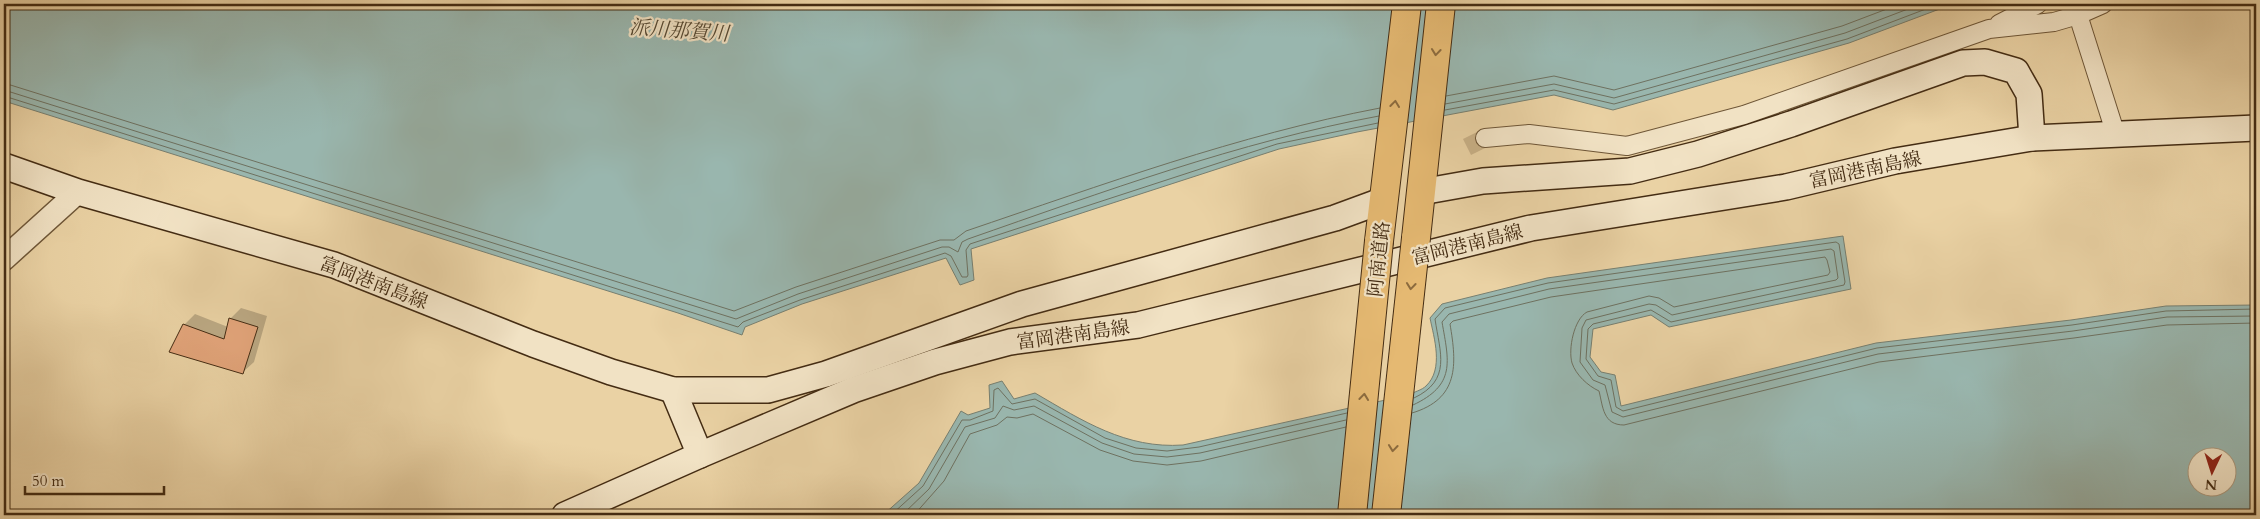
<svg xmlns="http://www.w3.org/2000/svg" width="2260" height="519" viewBox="0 0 2260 519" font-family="Cardo,'Noto Serif JP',serif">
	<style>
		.water { fill: #99b6ae; stroke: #777f70; fill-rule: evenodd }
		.shadow { fill: #0003 }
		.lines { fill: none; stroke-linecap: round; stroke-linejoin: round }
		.shore { stroke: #6e7160; stroke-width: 1 }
		.building { fill: #e2a47a; stroke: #442c13 }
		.minor-tunnel { stroke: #c9b187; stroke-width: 18; stroke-dasharray: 18 9; stroke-linecap: butt }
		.minor-casing { stroke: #6e5637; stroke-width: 20 }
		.tertiary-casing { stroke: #6e5637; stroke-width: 25 }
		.secondary-casing { stroke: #442c13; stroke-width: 28 }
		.trunk-casing { stroke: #442c13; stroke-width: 30 }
		.minor { stroke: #f1e2c4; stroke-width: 18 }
		.tertiary { stroke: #f1e2c4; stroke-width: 22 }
		.secondary { stroke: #f1e2c4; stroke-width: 25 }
		.trunk { stroke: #e5b972; stroke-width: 28 }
		.trunk-bridge-casing { stroke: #442c13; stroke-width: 30; stroke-linecap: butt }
		.trunk-bridge { stroke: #e5b972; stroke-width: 28 }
		.oneway { stroke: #8c6b3e }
		.labels { text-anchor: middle; stroke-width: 4.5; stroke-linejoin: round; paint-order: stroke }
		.street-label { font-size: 19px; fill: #442c13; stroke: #f1e2c4 }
		.water-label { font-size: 20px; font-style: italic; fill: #554832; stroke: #f1e2c4 }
	</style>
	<rect width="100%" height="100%" fill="#ead2a4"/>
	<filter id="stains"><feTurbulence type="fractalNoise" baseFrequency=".004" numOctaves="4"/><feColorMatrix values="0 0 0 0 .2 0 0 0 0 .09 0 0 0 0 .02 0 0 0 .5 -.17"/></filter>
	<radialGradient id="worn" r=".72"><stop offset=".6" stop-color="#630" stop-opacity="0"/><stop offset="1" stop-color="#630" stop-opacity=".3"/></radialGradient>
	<g class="water">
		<polygon points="4,4 1953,4 1849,43 1613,110 1554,95 1357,132 1279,149 971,249 974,280 960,285 946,258 802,304 745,327 742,335 678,313 4,101"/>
		<path d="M1843 236 1851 289 1669 327 1651 315 1593 329 1590 357 1601 372 1615 375 1621 406 1876 343 2071 320 2166 306 2256 305V515H883L919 483 961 411 968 415 990 408 989 385 1002 381 1014 399 1035 393C1083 421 1126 449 1183 445L1408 395C1414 392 1422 390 1426 386 1444 369 1434 338 1430 318L1442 304 1547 278ZM2198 456H2228V486H2198Z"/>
	</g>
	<polygon class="shadow" points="241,308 267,316 254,362 243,372 184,325 195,314 228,327 230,319"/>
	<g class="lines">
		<g class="shore">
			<path d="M4 83 734 311 796 287 940 240H954L966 231C1102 185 1238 135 1380 108"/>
			<path d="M4 90 736 319 798 294 942 247H949L958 252 962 242 968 239C1103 192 1238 142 1379 116"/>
			<polyline points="4,96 738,327 743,322 800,300 945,253 951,256 962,277 967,277 968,275 966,250 970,244 1277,144 1378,123"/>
			<polyline points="1446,96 1554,76 1614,90 1842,26 1900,4"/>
			<polyline points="1445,104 1554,84 1614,98 1845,33 1921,4"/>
			<polyline points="1445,110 1554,90 1614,104 1847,39 1939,4"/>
			<path d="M1414 398C1452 380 1440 353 1435 319L1445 308 1548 283 1836 242 1839 244 1845 282 1844 285 1671 322 1651 310 1593 324 1588 329 1586 359 1598 376 1611 380 1616 407 1623 411 1877 348 2072 325 2166 311 2256 309"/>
			<path d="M1413 405C1456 385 1449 362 1442 322L1449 314 1549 289 1831 249 1834 251 1838 278 1836 280 1672 315 1656 305 1649 304 1586 320 1582 328 1580 362 1593 380 1605 385 1612 412 1623 417 1878 354 2073 331 2167 317 2256 316"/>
			<path d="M1412 413C1459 399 1457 365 1450 324L1453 321 1551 297 1825 257 1827 260 1830 272 1828 275 1674 307 1659 298 1649 296 1587 312C1574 319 1568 349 1572 363 1576 375 1588 386 1599 391 1603 407 1603 425 1624 425L1879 362 2074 338 2167 325 2256 323"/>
			<polyline points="891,515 923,486 962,420 970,420 993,411 994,390 998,388 1012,404 1035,399 1105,438 1136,448 1167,451 1199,447 1347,413"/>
			<polyline points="902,515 929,489 965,427 995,418 1003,406 1014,410 1034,406 1102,443 1134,454 1167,457 1200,453 1346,420"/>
			<polyline points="914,515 944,481 970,434 997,425 1007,417 1017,418 1033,414 1100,450 1133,461 1167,465 1201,461 1346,427"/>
		</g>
	</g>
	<polygon class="building" points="229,318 258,327 243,374 169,352 183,324 224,339"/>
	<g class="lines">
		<polyline class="minor-tunnel" points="1467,147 1485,138"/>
		<g class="minor-casing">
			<g id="minor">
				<polyline points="2078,15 2116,135"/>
				<polyline points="1999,24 2038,4"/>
				<polyline points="1485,138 1529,134 1627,146 1744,115 1989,29 2054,22 2078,15 2103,4"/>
			</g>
		</g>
		<g class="tertiary-casing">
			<polyline id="tertiary" points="4,259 78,192"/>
		</g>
		<g class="secondary-casing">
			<g id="secondary">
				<polyline points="4,166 78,192 334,265 533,344 611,372 673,390 768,390 826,374 1022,304 1335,218 1384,200"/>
				<polyline points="1421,192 1483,181 1630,171 1698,154 1791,124 1963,63 1985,62 2016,71 2029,94 2032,138"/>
				<polyline points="673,390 700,455"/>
				<polyline points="565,515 700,455 853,390 935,362 1010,342 1138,325 1531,228 1786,187 1895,161 2032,138 2256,128"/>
			</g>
		</g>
		<g class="trunk-casing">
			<g id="trunk">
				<polyline points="1416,238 1441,4"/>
				<polyline points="1379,241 1407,4"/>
			</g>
		</g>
		<use href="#minor" class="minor"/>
		<use href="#tertiary" class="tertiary"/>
		<use href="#secondary" class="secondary"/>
		<use href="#trunk" class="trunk"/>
		<g class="trunk-bridge-casing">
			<g id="trunk-bridge">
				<polyline points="1352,515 1379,241"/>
				<polyline points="1386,515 1416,238"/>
			</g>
		</g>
		<use href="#trunk-bridge" class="trunk-bridge"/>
	</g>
	<defs><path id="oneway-chevron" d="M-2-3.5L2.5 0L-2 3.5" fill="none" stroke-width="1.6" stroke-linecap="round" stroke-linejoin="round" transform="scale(1.25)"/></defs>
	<g class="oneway">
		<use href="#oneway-chevron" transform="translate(1436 52) rotate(96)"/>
		<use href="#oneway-chevron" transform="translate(1395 104) rotate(-83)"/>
		<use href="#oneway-chevron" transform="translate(1411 286) rotate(96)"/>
		<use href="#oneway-chevron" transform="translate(1364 397) rotate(-84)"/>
		<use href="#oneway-chevron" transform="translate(1393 448) rotate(96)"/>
	</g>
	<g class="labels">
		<g class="street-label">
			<text transform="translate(1865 169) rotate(-12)" y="7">富岡港南島線</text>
			<text transform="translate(1467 244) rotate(-14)" y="7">富岡港南島線</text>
			<text transform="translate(1378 259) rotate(-84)" y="7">阿南道路</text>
			<text transform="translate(374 282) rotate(21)" y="7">富岡港南島線</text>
			<text transform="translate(1073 334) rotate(-8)" y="7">富岡港南島線</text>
		</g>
		<g class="water-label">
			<text transform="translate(679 30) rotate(4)" y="7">派川那賀川</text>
		</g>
	</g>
	<rect width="2260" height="519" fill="none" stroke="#ead2a4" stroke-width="20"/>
	<rect x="5" y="5" width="2250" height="509" fill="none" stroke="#442c13" stroke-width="2.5"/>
	<rect x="10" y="10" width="2240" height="499" fill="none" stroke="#442c13"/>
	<g transform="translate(2212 472) rotate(184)"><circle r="24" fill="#f1e2c4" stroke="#ac997d"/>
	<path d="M0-4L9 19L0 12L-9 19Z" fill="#8f2418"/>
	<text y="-8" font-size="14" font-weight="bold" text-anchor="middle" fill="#442c13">N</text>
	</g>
	<path d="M25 486v8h139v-8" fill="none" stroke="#442c13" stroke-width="2.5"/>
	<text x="32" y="486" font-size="15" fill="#442c13" stroke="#f1e2c4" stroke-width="4" paint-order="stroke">50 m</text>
	<rect width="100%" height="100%" filter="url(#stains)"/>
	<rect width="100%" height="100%" fill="url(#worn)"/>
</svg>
